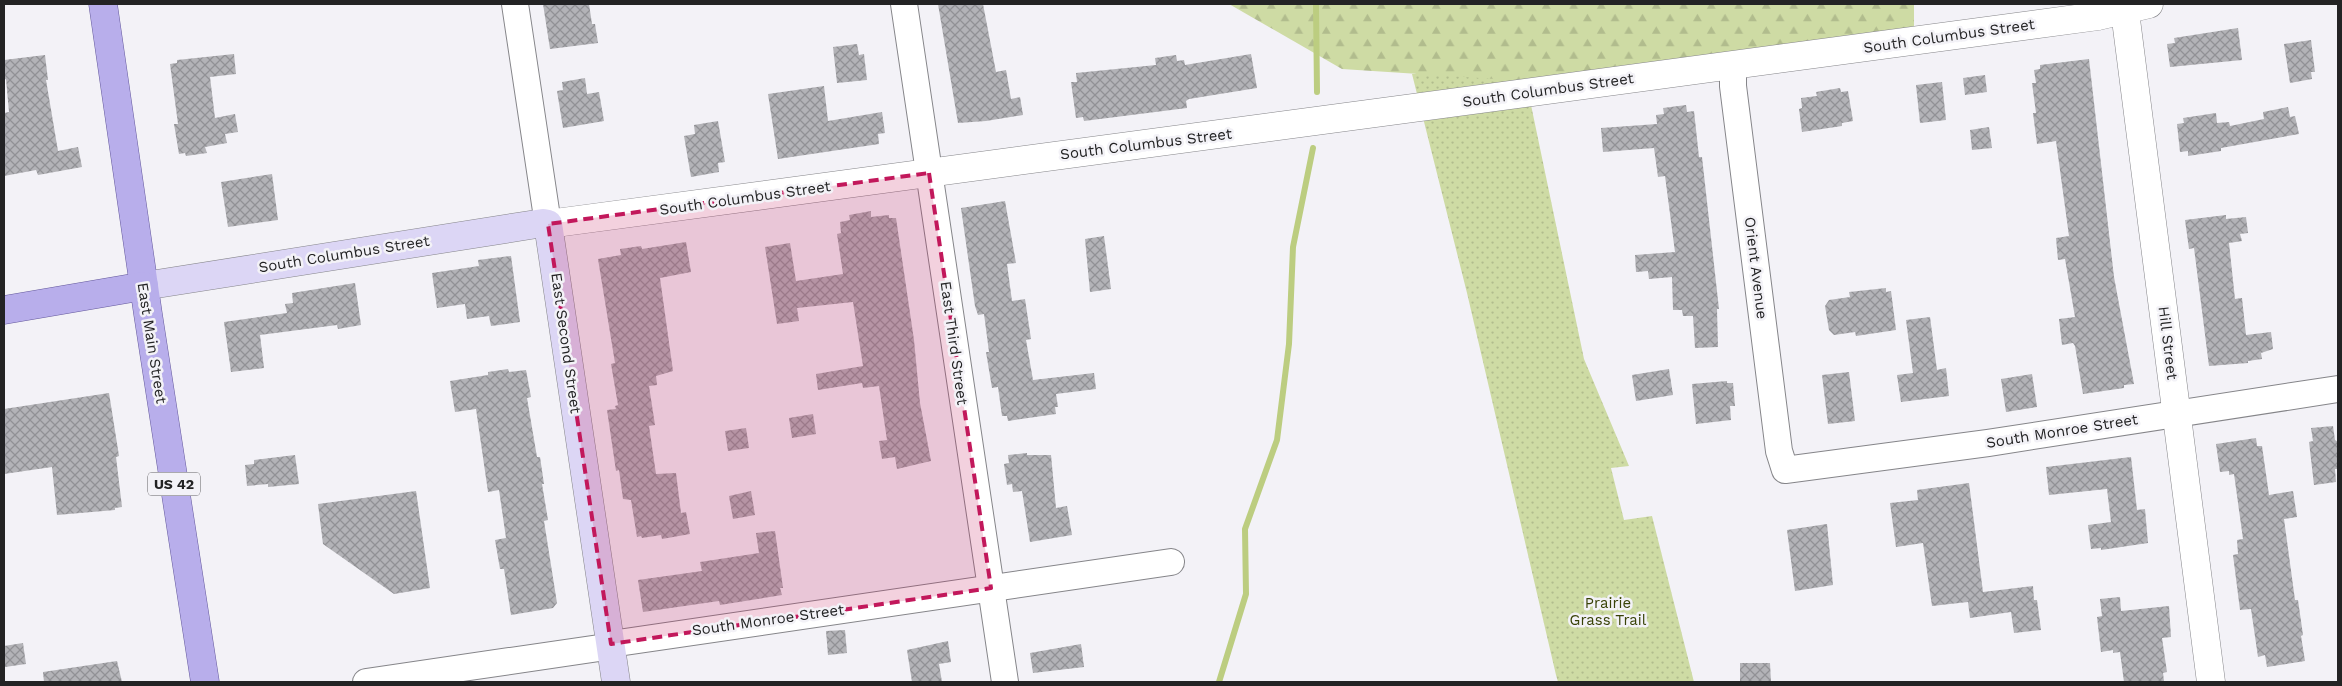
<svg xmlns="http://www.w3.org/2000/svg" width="2342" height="686" viewBox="0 0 2342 686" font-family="'Work Sans',sans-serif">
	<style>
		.grass { fill: url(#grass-dots) }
		.forest { fill: url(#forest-firs) }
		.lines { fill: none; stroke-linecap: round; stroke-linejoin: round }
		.stream { stroke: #bccd80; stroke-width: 6 }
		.building { fill: url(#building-cross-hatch) }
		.minor-casing { stroke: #858589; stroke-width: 28 }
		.tertiary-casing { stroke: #858589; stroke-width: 29 }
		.secondary-casing { stroke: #858589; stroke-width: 29 }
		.primary-casing { stroke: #655a9c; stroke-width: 29 }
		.minor { stroke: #fff; stroke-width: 26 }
		.tertiary { stroke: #fff; stroke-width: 28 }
		.secondary { stroke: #dcd6f5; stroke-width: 28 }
		.primary { stroke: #b8aeeb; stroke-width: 28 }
		.marked { fill: #c2185b; fill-opacity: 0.2; stroke: #c2185b; stroke-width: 4; stroke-dasharray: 10 6; stroke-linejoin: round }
		.labels { text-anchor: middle; stroke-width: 5; stroke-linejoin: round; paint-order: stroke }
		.shield { fill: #f3f2f7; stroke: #616163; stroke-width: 1 }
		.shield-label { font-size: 14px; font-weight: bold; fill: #232324 }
		.street-label { font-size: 15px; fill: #232324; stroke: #f3f2f7 }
		.park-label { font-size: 15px; fill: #384206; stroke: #f3f2f7 }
	</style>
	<defs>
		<pattern id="grass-dots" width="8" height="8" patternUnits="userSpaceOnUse" patternTransform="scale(1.25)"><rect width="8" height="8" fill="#cedba4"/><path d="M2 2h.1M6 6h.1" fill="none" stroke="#b1bc8d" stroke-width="1.8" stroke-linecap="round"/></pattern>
		<pattern id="forest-firs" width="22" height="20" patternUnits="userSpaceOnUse" patternTransform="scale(1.25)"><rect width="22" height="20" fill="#cedba4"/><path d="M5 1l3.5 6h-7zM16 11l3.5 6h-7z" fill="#b1bc8d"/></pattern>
		<pattern id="building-cross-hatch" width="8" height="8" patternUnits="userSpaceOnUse" patternTransform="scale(1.25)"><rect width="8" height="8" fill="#b3b3b7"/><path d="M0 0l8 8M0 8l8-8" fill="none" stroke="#919195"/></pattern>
	</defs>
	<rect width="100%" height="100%" fill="#f3f2f7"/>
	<polygon class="grass" points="1506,4 1526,81 1584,359 1629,466 1611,468 1624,520 1652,516 1694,682 1558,682 1556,675 1467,293 1412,74 1415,74"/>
	<polygon class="forest" points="1229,4 1914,4 1914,29 1526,81 1342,69"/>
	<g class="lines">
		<g class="stream">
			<polyline points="1316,4 1317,92"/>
			<polyline points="1219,682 1246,594 1245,529 1277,440 1289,344 1293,247 1313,148"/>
		</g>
	</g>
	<g class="building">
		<polygon points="543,4 589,4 592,24 595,24 598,43 550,49"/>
		<polygon points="938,4 983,4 996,72 1006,70 1011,99 1020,97 1023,115 986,121 958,123"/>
		<polygon points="2238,28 2242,60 2170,67 2167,44 2175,43 2174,38"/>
		<polygon points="2311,40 2315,72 2311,72 2312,79 2290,83 2284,44"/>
		<polygon points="857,44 859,55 864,54 867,80 837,83 833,47"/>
		<polygon points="234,54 236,74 210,77 215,118 235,114 238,132 225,134 227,143 205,147 207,153 186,156 185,153 179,154 174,124 178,124 170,64 177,63 177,60"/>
		<polygon points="1251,54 1257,88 1189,99 1186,101 1187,108 1084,121 1083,117 1076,118 1071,82 1077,82 1076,73 1156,65 1155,58 1176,55 1177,61 1184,60 1185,65"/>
		<polygon points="45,55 48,80 46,80 58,151 78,147 82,167 38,175 36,170 4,176 4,113 9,112 6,79 4,80 4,60"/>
		<polygon points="2089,59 2114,277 2134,384 2124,385 2124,388 2083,394 2075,346 2073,343 2062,345 2059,319 2075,317 2065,259 2058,260 2056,238 2069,236 2056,141 2037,144 2033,113 2036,113 2032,83 2036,83 2034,70 2040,69 2040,65"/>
		<polygon points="1985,75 1987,92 1965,95 1963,78"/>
		<polygon points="585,78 587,94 599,92 604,121 563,128 557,91 563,90 562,82"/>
		<polygon points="1942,82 1946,120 1920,123 1916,85"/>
		<polygon points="824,86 828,121 882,112 885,133 878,134 879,144 778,159 768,94"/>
		<polygon points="1840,88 1841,92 1848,91 1853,121 1842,123 1842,126 1802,132 1799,109 1802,108 1801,98 1817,96 1816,92"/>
		<polygon points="1686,105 1687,112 1694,111 1699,157 1702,157 1719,309 1717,309 1718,347 1695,348 1693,316 1683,316 1682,310 1673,310 1672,277 1649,279 1648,271 1636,272 1635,255 1675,252 1665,176 1658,177 1654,148 1603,152 1601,128 1657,124 1656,115 1664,114 1663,108"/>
		<polygon points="2288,107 2290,117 2295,116 2299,134 2221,148 2221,151 2188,156 2188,151 2180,152 2177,124 2184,123 2183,118 2216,113 2217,123 2229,122 2230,126 2264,119 2263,112"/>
		<polygon points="718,121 725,162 718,163 719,172 691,177 684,136 695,134 694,125"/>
		<polygon points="1989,127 1992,148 1972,150 1970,130"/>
		<polygon points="272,174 278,220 228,227 221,182"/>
		<polygon points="1005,201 1016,263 1007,264 1012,301 1025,299 1031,339 1026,340 1033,380 1094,373 1096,389 1056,394 1058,407 1055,407 1056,414 1008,421 1007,416 1002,416 998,387 992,388 986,352 989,352 984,314 978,315 975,306 961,208"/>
		<polygon points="871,211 871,217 889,215 889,218 896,218 914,340 920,403 931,461 897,469 895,457 882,459 879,441 887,440 879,386 863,388 862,383 818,390 816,374 863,366 853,302 797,308 799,321 777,324 765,247 790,243 796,281 843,274 837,234 841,233 840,222 850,220 849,215"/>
		<polygon points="2226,215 2226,219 2246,217 2248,233 2240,234 2242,241 2229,243 2235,299 2242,298 2246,335 2271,332 2273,349 2261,353 2262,359 2248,361 2248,363 2209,366 2194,248 2189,249 2185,220"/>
		<polygon points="1104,236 1111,289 1090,292 1085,239"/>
		<polygon points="686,242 691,272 660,278 673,371 656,376 657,385 649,386 655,425 649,426 656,474 676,473 681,513 686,512 690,534 662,539 661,535 642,538 641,536 637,537 631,500 623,499 619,470 616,471 607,410 616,409 615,406 618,405 611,364 615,363 598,259 621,255 620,249 641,246 642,249"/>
		<polygon points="511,256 520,322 491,326 489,316 467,319 465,304 437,308 432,273 479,266 478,260"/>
		<polygon points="355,283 361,325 338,329 337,325 260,335 264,368 231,372 224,322 287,313 285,304 293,303 292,293"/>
		<polygon points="1886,288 1886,292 1891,291 1896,330 1856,336 1855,332 1834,335 1829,330 1825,306 1829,300 1850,297 1849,292"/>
		<polygon points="1930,317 1937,370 1946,368 1949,396 1901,402 1897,375 1913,373 1906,320"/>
		<polygon points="508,369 509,372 526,370 531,397 527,398 537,457 540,457 544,484 542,484 548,520 544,521 557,603 553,608 511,615 504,569 500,569 495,540 506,538 499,490 488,492 476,409 455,412 450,381 488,375 488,372"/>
		<polygon points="1669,369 1673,395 1636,401 1632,375"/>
		<polygon points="1849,372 1855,421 1828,424 1822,375"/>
		<polygon points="2032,374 2037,407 2006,412 2001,379"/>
		<polygon points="1727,381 1727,383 1733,383 1735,406 1730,406 1731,420 1696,424 1692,384"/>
		<polygon points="109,393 119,456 116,457 122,507 115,508 115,510 57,515 52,467 4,474 4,409"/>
		<polygon points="813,414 816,434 792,438 789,418"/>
		<polygon points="2333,426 2335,440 2338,442 2337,454 2338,469 2335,469 2336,482 2314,485 2309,442 2313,441 2311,428"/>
		<polygon points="746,428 749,448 728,451 725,431"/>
		<polygon points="2256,438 2257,446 2262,446 2269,495 2293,491 2297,517 2284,519 2295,600 2298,600 2303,635 2301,636 2305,661 2267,667 2265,655 2258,657 2251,609 2240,610 2233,555 2238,554 2237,540 2243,539 2234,474 2229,475 2229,471 2220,472 2216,444"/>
		<polygon points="1027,453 1027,455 1051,455 1056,508 1067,506 1072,535 1030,542 1022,491 1013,492 1012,484 1007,485 1004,464 1009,463 1008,455"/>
		<polygon points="295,455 299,484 268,487 268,484 247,486 245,465 254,464 254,460"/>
		<polygon points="2131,457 2137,510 2145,509 2148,543 2101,550 2101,548 2091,549 2088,525 2111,522 2107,489 2049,495 2046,467"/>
		<polygon points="1969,483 1983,592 2033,586 2034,600 2037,600 2041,630 2014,633 2011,612 1970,618 1968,602 1932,606 1923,543 1896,547 1890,503 1918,500 1917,490"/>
		<polygon points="416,491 430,588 394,594 323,544 318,504"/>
		<polygon points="751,491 755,515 733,519 729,496"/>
		<polygon points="1827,524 1833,585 1795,591 1787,530"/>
		<polygon points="775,531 783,588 780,588 782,595 720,605 719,601 643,612 638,580 702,571 700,562 759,553 756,533"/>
		<polygon points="2120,597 2121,611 2169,606 2171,637 2162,638 2167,672 2163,673 2164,681 2124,682 2120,652 2113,653 2113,650 2101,652 2097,617 2102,616 2100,599"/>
		<polygon points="845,630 847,653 828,655 826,631"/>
		<polygon points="948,641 951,662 939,664 942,682 912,682 907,650"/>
		<polygon points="23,643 26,664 5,667 4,646"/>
		<polygon points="1081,644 1084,667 1033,673 1030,653"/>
		<polygon points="117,661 122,682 44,682 43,672"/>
		<polygon points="1740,663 1770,663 1771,682 1740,682"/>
	</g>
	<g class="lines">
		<g class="minor-casing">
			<g id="minor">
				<polyline points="515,4 548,224"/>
				<polyline points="904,4 1005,682"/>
				<polyline points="1733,65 1733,86 1779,451 1785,470 1988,443 2338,389"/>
				<polyline points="366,682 606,647 611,644 1171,562"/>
			</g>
		</g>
		<g class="tertiary-casing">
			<g id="tertiary">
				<polyline points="2124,4 2211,682"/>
				<polyline points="548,224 2098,16 2149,4"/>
			</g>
		</g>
		<g class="secondary-casing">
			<polyline id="secondary" points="144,286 543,223 548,224 616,682"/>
		</g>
		<g class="primary-casing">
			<g id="primary">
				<polyline points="103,4 148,314 205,682"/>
				<polyline points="4,310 144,286"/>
			</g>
		</g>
		<use href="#minor" class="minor"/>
		<use href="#tertiary" class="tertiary"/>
		<use href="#secondary" class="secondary"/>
		<use href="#primary" class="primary"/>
	</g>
	<path class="marked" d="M929 173 991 588 611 644 548 224Z"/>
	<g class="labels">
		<rect class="shield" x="148" y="472.5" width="52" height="23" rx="4"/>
		<g class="shield-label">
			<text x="174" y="489">US 42</text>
		</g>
		<g class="street-label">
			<text transform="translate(1949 36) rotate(-8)" y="5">South Columbus Street</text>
			<text transform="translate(1548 90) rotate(-8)" y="5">South Columbus Street</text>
			<text transform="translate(1146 144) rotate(-7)" y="5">South Columbus Street</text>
			<text transform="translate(745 198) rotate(-8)" y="5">South Columbus Street</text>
			<text transform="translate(344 254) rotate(-9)" y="5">South Columbus Street</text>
			<text transform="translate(1756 268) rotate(83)" y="5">Orient Avenue</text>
			<text transform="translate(152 343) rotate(81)" y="5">East Main Street</text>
			<text transform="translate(566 343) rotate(82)" y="5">East Second Street</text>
			<text transform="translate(954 343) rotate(82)" y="5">East Third Street</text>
			<text transform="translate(2168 343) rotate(83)" y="5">Hill Street</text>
			<text transform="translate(2062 431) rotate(-9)" y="5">South Monroe Street</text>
			<text transform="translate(768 620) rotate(-8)" y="5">South Monroe Street</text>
		</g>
		<g class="park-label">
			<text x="1608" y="608">Prairie<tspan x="1608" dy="17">Grass Trail</tspan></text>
		</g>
	</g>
	<rect width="2342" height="686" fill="none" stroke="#232324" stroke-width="10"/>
</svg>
